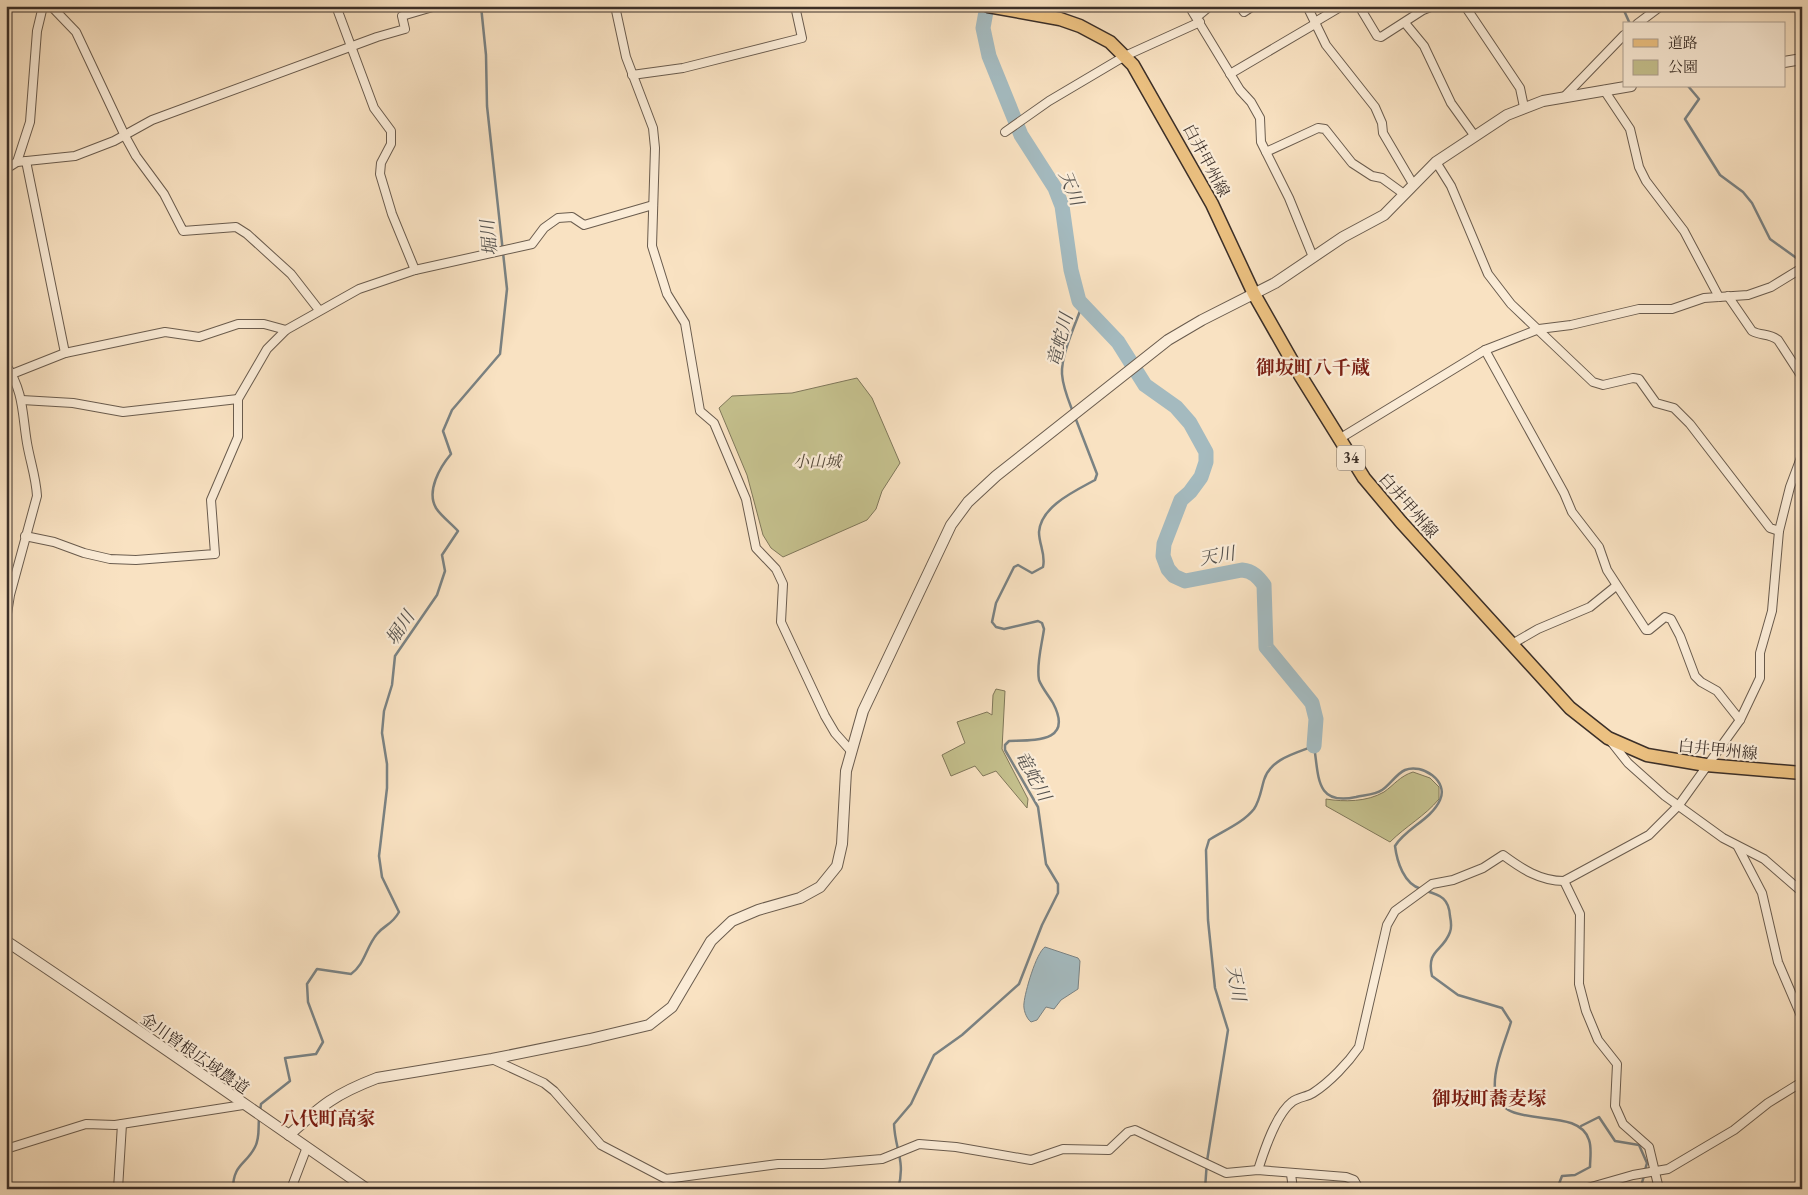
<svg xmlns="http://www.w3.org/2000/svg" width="1808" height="1195" viewBox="0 0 1808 1195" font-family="'EB Garamond','Noto Serif JP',serif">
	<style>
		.green { fill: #c5c18e; stroke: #80785b }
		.water { fill: #a4babf; stroke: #7a8283 }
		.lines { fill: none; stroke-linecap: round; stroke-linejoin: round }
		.stream { stroke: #7a8283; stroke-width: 2.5 }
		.river { stroke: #a4babf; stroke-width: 15 }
		.minor-casing { stroke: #6a5c4e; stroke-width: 10 }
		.tertiary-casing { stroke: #6a5c4e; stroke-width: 12 }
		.primary-casing { stroke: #3b2f28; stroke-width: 15 }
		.minor { stroke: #fbecd7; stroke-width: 8 }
		.tertiary { stroke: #fbecd7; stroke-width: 10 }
		.primary { stroke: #ecc181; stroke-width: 12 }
		.labels { text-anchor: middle; stroke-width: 4.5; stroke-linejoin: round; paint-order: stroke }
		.shield { fill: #fbecd7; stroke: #75685c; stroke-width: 1 }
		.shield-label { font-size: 15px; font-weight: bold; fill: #3b2f28 }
		.street-label { font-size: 16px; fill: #3b2f28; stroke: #fbecd7 }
		.park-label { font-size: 16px; font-style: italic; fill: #574c3c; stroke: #fbecd7 }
		.water-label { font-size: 18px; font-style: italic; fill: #55524e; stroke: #fbecd7 }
		.quarter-label { font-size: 19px; font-weight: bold; fill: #7a1f14; stroke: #fbecd7 }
	</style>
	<rect width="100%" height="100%" fill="#f9e2c2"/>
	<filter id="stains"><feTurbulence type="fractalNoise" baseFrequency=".004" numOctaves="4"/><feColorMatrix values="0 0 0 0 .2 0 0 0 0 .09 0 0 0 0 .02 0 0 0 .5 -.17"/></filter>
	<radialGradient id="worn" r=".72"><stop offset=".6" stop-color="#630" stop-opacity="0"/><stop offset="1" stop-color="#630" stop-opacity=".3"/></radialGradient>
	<g class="green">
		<polygon points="857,378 872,398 900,463 882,491 876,509 867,520 783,557 771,548 763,535 747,475 719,408 732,396 792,393"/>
		<polygon points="996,689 1005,691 1002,749 1028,799 1027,808 996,771 983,776 975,766 951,776 942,755 965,743 957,722 987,712 992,715 993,695"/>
		<path d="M1413 772 1430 778 1439 787V799C1425 816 1406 826 1390 842L1326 806V799C1344 802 1367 802 1384 792 1394 785 1400 776 1413 772Z"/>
	</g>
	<path class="water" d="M1045 947 1078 958 1080 961 1078 989 1061 1000 1054 1009 1046 1007 1037 1020 1031 1022C1026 1018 1023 1009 1024 1003 1025 992 1036 953 1045 947Z"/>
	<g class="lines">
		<g class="stream">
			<polyline points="1622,6 1630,24"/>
			<polyline points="1688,86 1699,99 1685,119 1720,175 1743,192 1752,203 1770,239 1802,262"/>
			<path d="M1073 412C1068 399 1063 388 1062 374 1061 354 1076 323 1083 303"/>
			<path d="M1426 891C1441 895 1449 899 1450 916 1451 921 1452 927 1450 932 1443 952 1426 949 1432 976L1458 995 1502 1008 1511 1022C1505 1042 1493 1068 1495 1089 1499 1134 1578 1103 1589 1140 1592 1148 1590 1159 1590 1167L1575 1175 1562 1176 1557 1189"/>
			<path d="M260 1111 261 1104 290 1081 285 1058 316 1054 323 1042 308 1002 307 984 317 969 351 974C365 964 366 947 377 934 384 925 392 925 399 912L382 877 379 856 387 788V764L382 733 384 711 392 685 395 656 437 595 445 571 442 555 458 531C452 524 441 516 436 508 426 491 440 467 451 454L443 431 452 410 500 354 507 289 487 106 486 55 481 6"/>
			<polyline points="1581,1126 1599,1117 1615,1141 1639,1145 1647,1163 1645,1170"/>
			<path d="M233 1189C233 1164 246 1165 255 1147 260 1138 258 1128 259 1119"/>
			<path d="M898 1189C906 1161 895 1150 894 1124L911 1104 934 1055 962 1035 1019 984 1042 925 1058 893V884L1046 864 1038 807 1005 750V745L1009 741C1034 740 1074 743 1053 703 1049 696 1042 688 1039 680 1036 665 1042 644 1044 629L1042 623 1038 621 1004 629 996 627 992 622 996 603 1014 567 1018 565 1032 573 1043 567C1046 554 1039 545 1039 532 1041 506 1075 491 1095 480L1097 474 1075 417"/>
			<path d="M1205 1189 1207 1161 1228 1030 1215 988 1208 920 1206 850 1209 840C1223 831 1243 823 1254 809 1260 800 1261 790 1264 780 1270 759 1296 753 1314 746 1319 776 1315 806 1356 797 1364 795 1375 795 1382 790 1390 785 1396 774 1405 770 1422 763 1449 781 1440 800 1431 820 1406 828 1395 846 1397 862 1404 884 1421 889"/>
			<polyline points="1640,1189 1644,1176"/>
		</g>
		<path class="river" d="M987 6 983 28 989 56 1021 135 1055 188 1062 206 1071 270 1079 301 1118 342 1145 385 1176 407 1190 423 1206 452V462L1201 477 1190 492 1181 500 1164 544 1163 556 1168 569 1174 576 1185 581 1242 570C1253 571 1258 577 1264 585L1266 647 1312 703 1316 719 1314 746"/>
		<g class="minor-casing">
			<g id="minor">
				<polyline points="51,6 76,32 125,136 136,156 164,194 183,231 236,227 247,234 291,274 319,310"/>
				<polyline points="336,6 374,108 391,131 391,144 381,163 380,174 392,214 415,270"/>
				<polyline points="615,6 626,57 653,128 655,148 652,246 667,294 685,323 700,411 714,423 746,499 756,548 776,569 783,584 781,622 825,716 835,733 851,751"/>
				<polyline points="1189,6 1240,90 1251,102 1260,118 1261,142 1289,198 1313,257"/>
				<polyline points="1240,6 1244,12 1253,6"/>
				<polyline points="1307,6 1326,45 1375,107 1382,123 1383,133 1413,184"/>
				<polyline points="1359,6 1377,36 1381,37 1423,10 1433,6"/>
				<polyline points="1465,6 1520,88 1524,107"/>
				<polyline points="1197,17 1210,6"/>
				<polyline points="1315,22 1342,6"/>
				<polyline points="1405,23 1424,46 1451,103 1474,135"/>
				<polyline points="1637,24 1661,6"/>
				<polyline points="1230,74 1315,24"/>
				<polyline points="632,75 683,68 802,38 795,6"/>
				<polyline points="1604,90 1630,129 1639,167 1646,181 1684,231 1719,297"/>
				<polyline points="1565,96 1624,35"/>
				<polyline points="1005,132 1049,101 1125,56 1200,22"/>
				<polyline points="1266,152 1318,128 1325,129 1352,163 1372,176 1382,178 1404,194"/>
				<polyline points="26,161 65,353"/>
				<polyline points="17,162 30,122 37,31 43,6"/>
				<polyline points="1436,162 1451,186 1488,274 1511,304 1593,382 1603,385 1633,378 1639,379 1656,403 1674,408 1690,424 1770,528 1779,531"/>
				<polyline points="6,169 17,162 75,156 114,141 152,120 377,37 405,29 402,16 436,6"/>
				<path d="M1728 296 1752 331C1761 336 1769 333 1778 340L1802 377"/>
				<polyline points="1485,350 1564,493 1572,512 1599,547 1607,570 1646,630 1649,630 1665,617 1671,619 1680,636 1695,676 1701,682 1717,691 1740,720"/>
				<path d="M6 365C24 392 22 413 27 443 30 461 36 477 37 496L10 595 6 620"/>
				<polyline points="12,374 65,353 165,332 199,337 238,324 264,324 286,330"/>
				<polyline points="22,400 73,403 123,412 238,399"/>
				<polyline points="1339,439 1485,350 1539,329 1571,325 1639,309 1672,309 1704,298 1748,295 1771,287 1802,268"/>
				<polyline points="25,536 54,542 84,553 110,559 136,560 215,554 211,500 238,437 238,399 267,349 286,330 359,289 415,270 532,244 544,228 558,218 572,217 584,225 653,205"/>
				<polyline points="1512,644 1538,629 1590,607 1616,586"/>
				<polyline points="1609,739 1628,763 1665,796 1723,838 1764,859 1802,892"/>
				<polyline points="1738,847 1762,893 1778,962 1802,1018"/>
				<polyline points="1564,881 1580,914 1579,984 1586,1011 1598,1040 1617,1064 1615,1106 1623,1124 1649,1147 1659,1189"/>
				<polyline points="492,1059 544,1083 554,1091 601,1145 666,1179 778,1164 823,1164 882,1159 919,1144 956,1147 1031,1160 1063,1149 1109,1150 1128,1132 1135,1130 1226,1173 1258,1170 1346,1177 1354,1180 1359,1189"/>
				<polyline points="6,1149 86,1124 115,1125 243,1105"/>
				<path d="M1258 1170C1264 1151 1276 1114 1292 1102 1298 1097 1307 1097 1313 1093 1330 1082 1348 1063 1359 1047L1387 925 1395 911 1432 884 1453 880 1483 868 1503 855C1522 869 1540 881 1564 881L1649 835 1679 805 1740 720 1760 678V653L1772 611 1779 531 1790 487 1802 455"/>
				<polyline points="1291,1174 1293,1189"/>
				<polyline points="118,1189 122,1124"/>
				<polyline points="291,1189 307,1147"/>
				<polyline points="1584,1189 1633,1175 1668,1169 1734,1130 1768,1103 1802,1082"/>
			</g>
		</g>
		<g class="tertiary-casing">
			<g id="tertiary">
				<polyline points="1784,62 1802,59"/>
				<path d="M6 941C128 1022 247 1106 367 1189"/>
				<path d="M289 1135C322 1105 335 1094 377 1078L492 1059 590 1039 649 1025 672 1007 711 941 732 921 758 910 800 898 820 887 837 866 842 844 846 771 863 711 951 525 968 502 996 476 1168 340 1202 320 1275 283 1343 237 1384 215 1436 162 1507 115 1543 101 1631 86"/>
			</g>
		</g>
		<g class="primary-casing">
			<polyline id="primary" points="988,6 1060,19 1080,26 1110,42 1133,65 1212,204 1254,294 1300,375 1364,478 1401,522 1570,708 1608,738 1647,755 1706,765 1802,773"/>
		</g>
		<use href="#minor" class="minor"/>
		<use href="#tertiary" class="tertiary"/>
		<use href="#primary" class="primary"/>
	</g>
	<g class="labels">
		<rect class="shield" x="1337" y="445.5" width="28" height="25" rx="4"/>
		<g class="shield-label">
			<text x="1351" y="463">34</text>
		</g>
		<g class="street-label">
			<text transform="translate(1207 160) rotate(62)" y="6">白井甲州線</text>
			<text transform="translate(1409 505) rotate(49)" y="6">白井甲州線</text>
			<text transform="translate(1718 749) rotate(6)" y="6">白井甲州線</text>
			<text transform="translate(195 1053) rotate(35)" y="6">金川曽根広域農道</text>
		</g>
		<g class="park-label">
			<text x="817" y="467">小山城</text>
		</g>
		<g class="water-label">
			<text transform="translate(1071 188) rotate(68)" y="6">天川</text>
			<text transform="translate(489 238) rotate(-96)" y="6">堀川</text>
			<text transform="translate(1060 340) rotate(-75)" y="6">竜蛇川</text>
			<text transform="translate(1217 556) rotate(-10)" y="6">天川</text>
			<text transform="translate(400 628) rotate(-56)" y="6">堀川</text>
			<text transform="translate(1033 776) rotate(61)" y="6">竜蛇川</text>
			<text transform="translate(1236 983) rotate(79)" y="6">天川</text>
		</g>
		<g class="quarter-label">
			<text x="1313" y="374">御坂町八千蔵</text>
			<text x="1489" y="1105">御坂町蕎麦塚</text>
			<text x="328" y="1125">八代町高家</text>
		</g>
	</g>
	<rect width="1808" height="1195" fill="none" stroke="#f9e2c2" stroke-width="25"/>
	<rect x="8" y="8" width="1793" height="1180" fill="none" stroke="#3b2f28" stroke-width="2.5"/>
	<rect x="12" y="12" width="1783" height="1170" fill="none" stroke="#3b2f28"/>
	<rect x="1623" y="22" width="162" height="65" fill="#fbecd7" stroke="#aea091"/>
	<rect x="1633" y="39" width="25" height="8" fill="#ecc181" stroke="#aea091"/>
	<text x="1668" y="48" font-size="15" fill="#3b2f28">道路</text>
	<rect x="1633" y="60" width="25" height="15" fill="#c5c18e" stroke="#aea091"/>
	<text x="1668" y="72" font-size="15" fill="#3b2f28">公園</text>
	<rect width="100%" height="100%" filter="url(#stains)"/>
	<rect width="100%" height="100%" fill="url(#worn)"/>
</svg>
